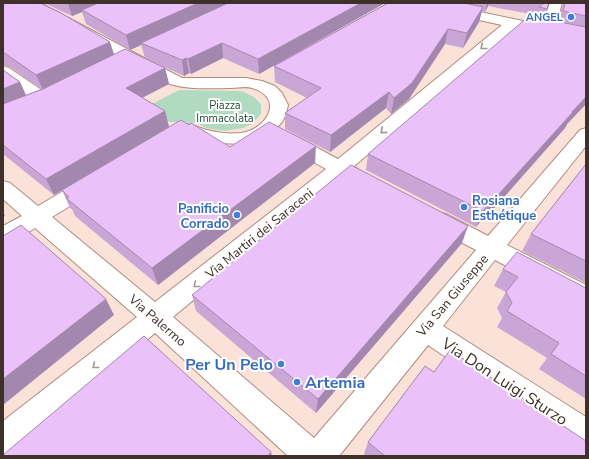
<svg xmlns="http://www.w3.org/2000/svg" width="589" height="459" viewBox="0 0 589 459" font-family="'Nunito Sans',sans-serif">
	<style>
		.green { fill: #b1dbc1 }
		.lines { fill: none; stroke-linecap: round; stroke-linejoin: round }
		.street-casing { stroke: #b08b7d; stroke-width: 2 }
		.street { fill: #fff; fill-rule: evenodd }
		.wall { fill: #caa6d6 }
		.shaded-wall { fill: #a487ae }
		.building { fill: #ebc1f9; stroke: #a487ae }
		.oneway { stroke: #9f9894 }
		.shop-dot { fill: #3f7fe0; stroke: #fff; stroke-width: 1.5 }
		.labels { text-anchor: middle; stroke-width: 4; stroke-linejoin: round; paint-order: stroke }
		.far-shop-label { font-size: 11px; font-weight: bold; fill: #366cbe; stroke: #fff; text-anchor: end }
		.far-park-label { font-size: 11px; fill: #1d5036; stroke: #fff }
		.shop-label { font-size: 13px; font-weight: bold; fill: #366cbe; stroke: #fff; text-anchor: start }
		.street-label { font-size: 13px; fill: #3f302a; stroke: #fff }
		.near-shop-label { font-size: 16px; font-weight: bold; fill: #366cbe; stroke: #fff; text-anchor: end }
		.near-street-label { font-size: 16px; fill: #3f302a; stroke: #fff }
	</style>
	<rect width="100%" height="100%" fill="#fae2d9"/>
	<polygon class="green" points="179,90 242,91 254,97 261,104 261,114 252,124 243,128 224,131 206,128 197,123 169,122 144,108"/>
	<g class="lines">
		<g class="street-casing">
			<g id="street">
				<path d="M28 3H40L182 78H246L262 81 275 86 282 93 288 105 286 114 282 122 272 133 262 139 244 144 217 143 178 133 175 129 178 125 184 124C192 124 200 128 207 130 218 133 230 134 241 133 266 130 286 98 252 88 246 86 238 88 231 88 211 88 190 90 170 84L31 10Z"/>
				<polygon points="412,3 437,3 523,21 528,22 530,25 528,28 523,29 516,28 353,167 358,169 361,174 358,179 351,181 341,177 173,317 314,438 476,250 430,226 427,220 430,214 438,212 446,214 488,236 580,130 586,128 586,146 507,245 586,285 586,307 577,304 495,260 443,326 586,417 586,449 575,445 428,345 339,456 288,456 155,333 14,451 3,455 3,421 137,317 35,228 11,243 3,245 3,226 22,216 3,199 3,181 10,183 38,206 84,179 91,177 98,179 101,184 98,189 52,217 155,302 326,169 281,144 279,140 281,136 288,134 295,136 338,159 502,25 418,7 413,6"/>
				<polygon points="550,3 562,3 554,30 552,33 547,34 542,33 540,30"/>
				<polygon points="3,66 9,68 49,95 51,99 49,103 43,104 37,103 3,78"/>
			</g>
		</g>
		<use href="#street" class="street"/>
	</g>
	<g class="wall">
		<polygon points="3,3 114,54 165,68 169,84 142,98 165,111 169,127 230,147 315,163 158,285 75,216 72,209 70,208 62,190 71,185 54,195 3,154 3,70 20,82 26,95 41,89 10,67 3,65"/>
		<polygon points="44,3 385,3 259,74 223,58 191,74 189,73 184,76 145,58 141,45 130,50 86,24 82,12 72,16"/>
		<polygon points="388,3 549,3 543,19 558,22 563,3 586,3 586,104 567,124 565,128 482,222 480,222 476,227 366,170 368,154 535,18 536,15 488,6 485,12 482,11 479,22 463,48 445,44 409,99 391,114 386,108 330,152 285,129 285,113 307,98 275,82 274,66"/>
		<polygon points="586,164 586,283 522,251 531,234"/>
		<polygon points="462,243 316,413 196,311 192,295"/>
		<polygon points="503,269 586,288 586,399 539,369 547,358 497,327 502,318 497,308 506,292 494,286"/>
		<polygon points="434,372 586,456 366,456 364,454 368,442"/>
	</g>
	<g class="shaded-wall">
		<polygon points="68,3 106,3 82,10 82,12 72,16"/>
		<polygon points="198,3 230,3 141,43 141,45 130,50 126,35"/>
		<polygon points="361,3 385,3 259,74 258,59"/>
		<polygon points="487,3 489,3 488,6 485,12"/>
		<polygon points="483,7 479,22 463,48 467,33"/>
		<polygon points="448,29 445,44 409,99 391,114 394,98"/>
		<polygon points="110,42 115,57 43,90 36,75"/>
		<polygon points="222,43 223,58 191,74 188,59"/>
		<polygon points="186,58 189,73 184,76 182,60"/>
		<polygon points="165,68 169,84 130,104 126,88"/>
		<polygon points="20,82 27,98 3,108 3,89"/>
		<polygon points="389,92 386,108 330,152 331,135"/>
		<polygon points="586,97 586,104 567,124 565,128 482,222 488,206 572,112"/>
		<polygon points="165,111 169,127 54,195 46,179"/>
		<polygon points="316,146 315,163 158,285 152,268"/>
		<polygon points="487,206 480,222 476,227 483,211"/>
		<polygon points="3,212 5,216 3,217"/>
		<polygon points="468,226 462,243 316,413 318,399"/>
		<polygon points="106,299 114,315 3,405 3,379"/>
		<polygon points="271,452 272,456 268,456"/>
	</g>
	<g class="building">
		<polygon points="3,3 40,3 61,13 110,42 36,75 3,52"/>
		<polygon points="98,3 198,3 126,35 82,10"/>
		<polygon points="228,3 361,3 258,59 222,43 188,59 186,58 182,60 141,43"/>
		<polygon points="388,3 464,3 483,7 467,33 448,29 412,83 394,98 389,92 331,135 285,113 321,88 274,66"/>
		<polygon points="544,3 549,3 547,9 539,7"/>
		<polygon points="565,3 586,3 586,16 563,11"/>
		<polygon points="529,16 586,27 586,97 572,112 573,112 488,206 487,206 483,211 368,154"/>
		<polygon points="125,49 165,68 126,88 165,111 46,179 3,145 3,104 43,89"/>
		<polygon points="3,70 20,82 3,89"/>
		<polygon points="181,120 189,125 191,123 230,147 269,122 316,146 152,268 66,198 69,197 62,190"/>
		<polygon points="586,164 586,261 531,234"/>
		<polygon points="351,165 468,226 318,399 192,295"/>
		<polygon points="21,225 106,299 3,379 3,236"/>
		<polygon points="517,252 586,288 586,376 551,354 559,343 507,311 512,303 506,292 518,277 503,269"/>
		<polygon points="144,336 271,452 268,456 3,456 3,455"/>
		<polygon points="450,350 586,441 586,456 385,456 368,442 425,366 434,372"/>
	</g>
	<defs><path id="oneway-chevron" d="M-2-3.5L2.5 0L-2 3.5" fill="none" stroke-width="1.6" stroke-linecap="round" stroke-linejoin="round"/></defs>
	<g class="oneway">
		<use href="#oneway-chevron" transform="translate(483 47) rotate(141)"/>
		<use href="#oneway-chevron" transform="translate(383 131) rotate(140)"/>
		<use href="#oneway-chevron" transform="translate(196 285) rotate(141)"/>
		<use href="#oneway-chevron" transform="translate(95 366) rotate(141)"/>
	</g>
	<g class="shop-dot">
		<circle cx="571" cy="17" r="4"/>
		<circle cx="464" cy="207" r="4"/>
		<circle cx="237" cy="215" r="4"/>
		<circle cx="281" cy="364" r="4"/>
		<circle cx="297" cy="382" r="4"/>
	</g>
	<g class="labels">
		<g class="far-shop-label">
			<text x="563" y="21">ANGEL</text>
		</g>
		<g class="far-park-label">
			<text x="225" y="109">Piazza<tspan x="225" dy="13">Immacolata</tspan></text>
		</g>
		<g class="shop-label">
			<text x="472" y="205">Rosiana<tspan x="472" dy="15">Esthétique</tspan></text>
			<text x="229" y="213" text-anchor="end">Panificio<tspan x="229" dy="15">Corrado</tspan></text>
		</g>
		<g class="street-label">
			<text transform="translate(259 233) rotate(-39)" y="5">Via Martiri dei Saraceni</text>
			<text transform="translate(452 295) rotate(-50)" y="5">Via San Giuseppe</text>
			<text transform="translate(158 320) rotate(41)" y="5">Via Palermo</text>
		</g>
		<g class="near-shop-label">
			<text x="273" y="370">Per Un Pelo</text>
			<text x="305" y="388" text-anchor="start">Artemia</text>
		</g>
		<g class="near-street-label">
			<text transform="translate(505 381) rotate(33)" y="6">Via Don Luigi Sturzo</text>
		</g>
	</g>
	<rect width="589" height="459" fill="none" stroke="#3f302a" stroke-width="8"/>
</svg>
